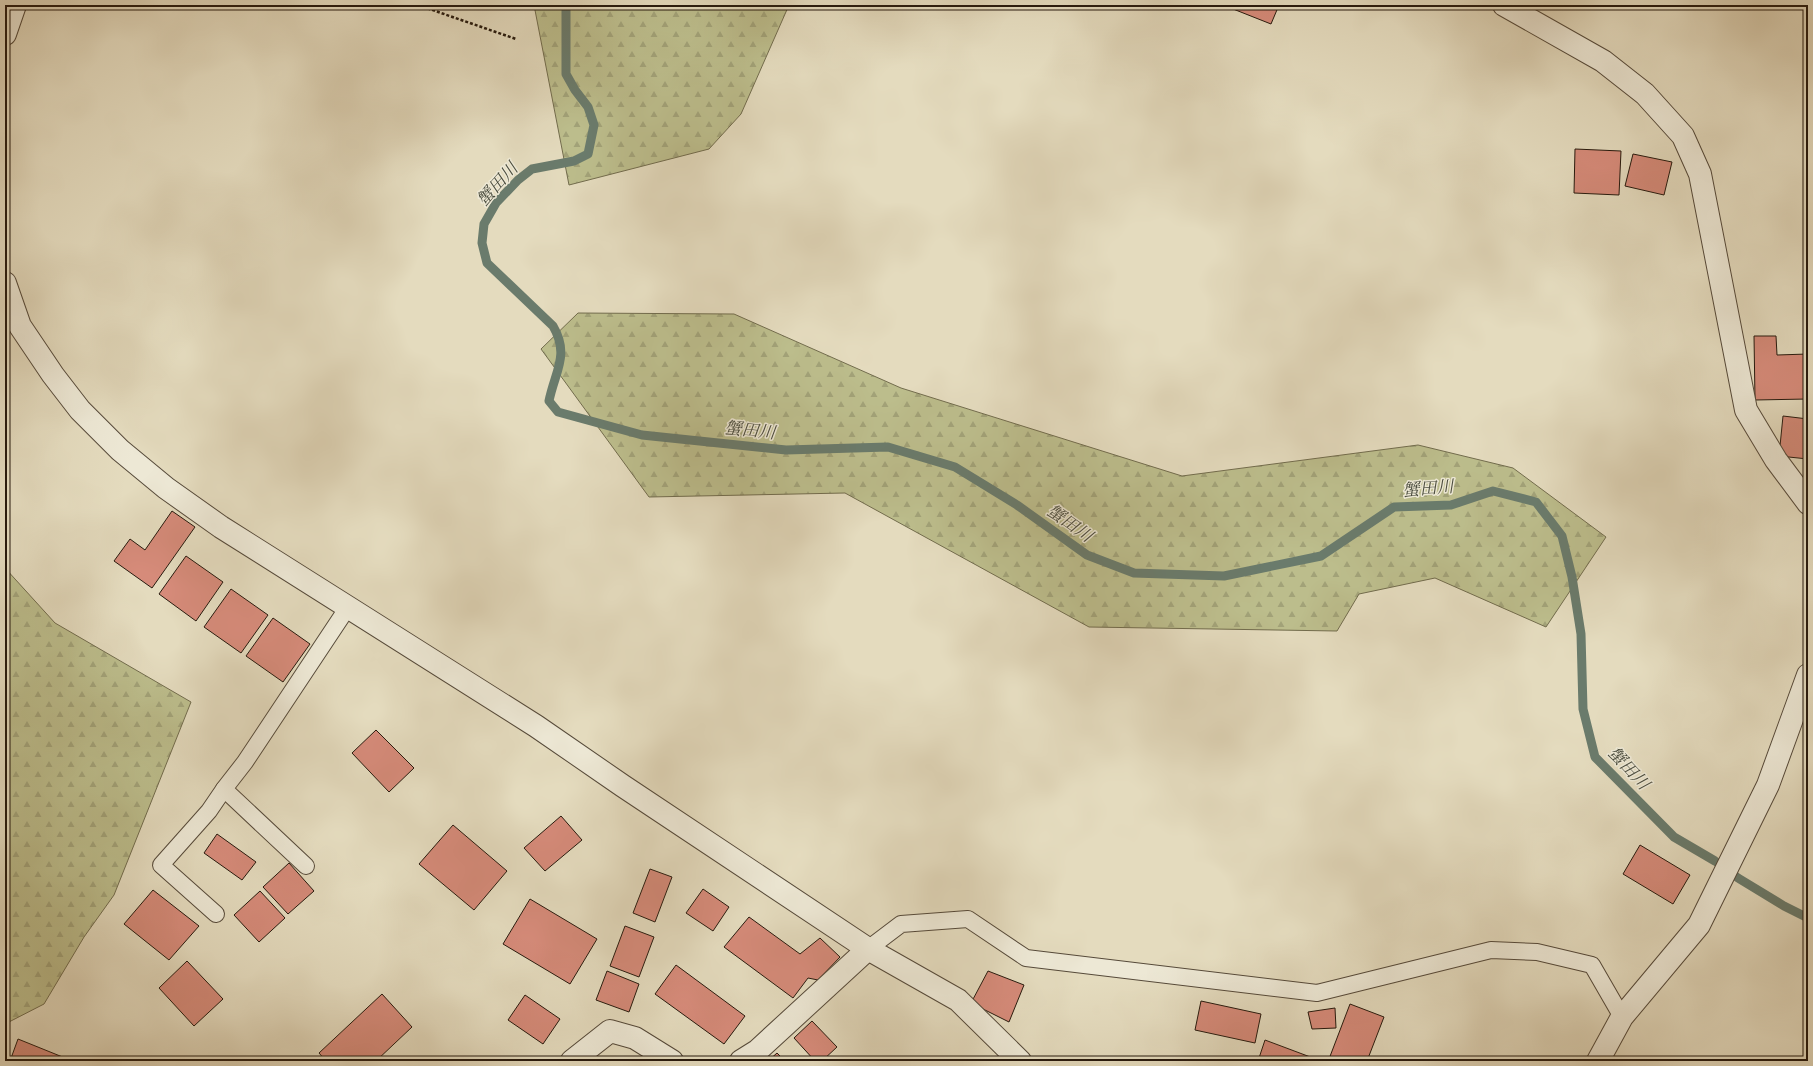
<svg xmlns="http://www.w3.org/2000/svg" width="1813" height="1066" viewBox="0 0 1813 1066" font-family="'IM FELL Great Primer','Noto Serif JP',serif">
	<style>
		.forest { fill: url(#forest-firs); stroke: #726c4d }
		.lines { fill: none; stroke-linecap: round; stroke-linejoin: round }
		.stream { stroke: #6a7b6c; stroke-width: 9 }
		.building { fill: #d68b7a; stroke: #271a0e }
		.service-casing { stroke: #564a3a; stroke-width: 18 }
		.minor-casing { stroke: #564a3a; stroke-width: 24 }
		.path { stroke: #271a0e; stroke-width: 2.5; stroke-dasharray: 3 2; stroke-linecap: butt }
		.service { stroke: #ede8d5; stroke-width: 16 }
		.minor { stroke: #ede8d5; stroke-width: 22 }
		.labels { text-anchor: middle; stroke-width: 3; stroke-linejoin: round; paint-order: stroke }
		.water-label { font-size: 17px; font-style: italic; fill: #494b3d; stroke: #ede8d5 }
	</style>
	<defs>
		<pattern id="forest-firs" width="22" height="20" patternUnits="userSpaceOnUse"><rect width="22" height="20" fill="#bcbd8c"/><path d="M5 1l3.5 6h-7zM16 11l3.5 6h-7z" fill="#a2a278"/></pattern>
	</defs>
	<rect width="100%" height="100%" fill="#e4dbbe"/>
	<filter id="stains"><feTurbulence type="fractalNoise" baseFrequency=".005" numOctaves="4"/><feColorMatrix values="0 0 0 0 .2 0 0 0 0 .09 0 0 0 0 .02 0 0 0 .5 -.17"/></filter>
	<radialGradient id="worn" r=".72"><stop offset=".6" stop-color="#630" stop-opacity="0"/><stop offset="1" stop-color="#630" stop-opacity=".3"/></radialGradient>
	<g class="forest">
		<polygon points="534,5 789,5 741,114 709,149 569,185"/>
		<polygon points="578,313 734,314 901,388 1182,476 1418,445 1513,468 1606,537 1546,627 1435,578 1359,594 1337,631 1089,627 845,493 649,497 541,349"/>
		<polygon points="5,568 55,623 191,702 114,895 84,937 44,1004 5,1024"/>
	</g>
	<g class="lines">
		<path class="stream" d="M566 5V74L575 90 588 107 594 125 588 154 574 161 532 169 518 180 496 203 484 224 482 243 487 263 553 326C570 355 555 371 549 401L558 412 642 435 786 450 888 447 955 467 1017 505 1087 555 1134 573 1224 576 1321 556 1394 507 1451 505 1493 491 1536 502 1562 536 1572 577 1581 634 1583 709 1595 757 1674 837 1715 861 1738 878 1784 906 1808 918"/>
	</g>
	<g class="building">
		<polygon points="1223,5 1279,5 1271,24"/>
		<polygon points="1575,149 1621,151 1619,195 1574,193"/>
		<polygon points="1633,154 1672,162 1664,195 1625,186"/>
		<polygon points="1754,336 1776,336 1777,355 1808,354 1808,399 1755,400"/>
		<polygon points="1783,416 1808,419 1808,459 1779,456"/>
		<polygon points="172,511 195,527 152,588 114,561 130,539 145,550"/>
		<polygon points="186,556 223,582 196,621 159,594"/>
		<polygon points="231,589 268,615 241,653 204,627"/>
		<polygon points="273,618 310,644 283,682 246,656"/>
		<polygon points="376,730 414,768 389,792 352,753"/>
		<polygon points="561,816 582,840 545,871 524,848"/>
		<polygon points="453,825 507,871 474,910 419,864"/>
		<polygon points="217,834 256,862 242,880 204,853"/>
		<polygon points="1640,845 1690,875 1673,904 1623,874"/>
		<polygon points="289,863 314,891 288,914 263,887"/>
		<polygon points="650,869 672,877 655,922 633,913"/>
		<polygon points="703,889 729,907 713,931 686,913"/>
		<polygon points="153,890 199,926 169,960 124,924"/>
		<polygon points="260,891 285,918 259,942 234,915"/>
		<polygon points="530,899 597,939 570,984 503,944"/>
		<polygon points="749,917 800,954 820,938 840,957 818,980 808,978 793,998 724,947"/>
		<polygon points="625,926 654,937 639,977 610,966"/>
		<polygon points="187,961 223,999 194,1026 159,988"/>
		<polygon points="676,965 745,1016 724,1044 655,994"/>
		<polygon points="607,971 639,984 629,1012 596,1000"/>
		<polygon points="988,971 1024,985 1009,1022 971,1003"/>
		<polygon points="382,994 412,1027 376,1061 326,1061 319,1053"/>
		<polygon points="525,995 560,1019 543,1044 508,1020"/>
		<polygon points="1201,1001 1261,1014 1255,1043 1195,1030"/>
		<polygon points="1350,1004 1384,1017 1367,1061 1335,1061 1329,1059"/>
		<polygon points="1335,1008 1336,1028 1312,1029 1308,1012"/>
		<polygon points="812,1021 837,1047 822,1061 815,1061 794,1038"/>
		<polygon points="18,1039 70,1060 70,1061 10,1061"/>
		<polygon points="1265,1040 1321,1061 1258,1061"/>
		<polygon points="777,1053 785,1061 768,1061"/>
	</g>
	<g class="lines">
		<g class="service-casing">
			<g id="service">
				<polyline points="306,866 224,789 245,762 348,607"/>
				<polyline points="216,914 161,865 209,811 224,789"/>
				<polyline points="868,949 901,924 968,919 1026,958 1317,993 1491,950 1537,952 1592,965 1622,1017"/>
			</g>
		</g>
		<g class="minor-casing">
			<g id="minor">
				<polyline points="1504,5 1603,61 1645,94 1683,136 1700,174 1746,410 1776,460 1808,503"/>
				<polyline points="5,34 15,5"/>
				<polyline points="5,283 20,326 53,375 80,410 120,450 166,488 221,527 536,726 623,786 868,949 958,1000 1020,1061"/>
				<polyline points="572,1061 610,1031 635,1038 672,1061"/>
				<polyline points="741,1061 757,1051 868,949"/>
				<polyline points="1598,1061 1622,1017 1699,925 1768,785 1808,675"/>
			</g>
		</g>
		<polyline class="path" points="418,5 516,39"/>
		<use href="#service" class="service"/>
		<use href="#minor" class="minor"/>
	</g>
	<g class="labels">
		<g class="water-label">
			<text transform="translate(497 184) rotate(-48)" y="6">蟹田川</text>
			<text transform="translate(750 430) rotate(6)" y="6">蟹田川</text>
			<text transform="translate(1428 488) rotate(-5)" y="6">蟹田川</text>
			<text transform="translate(1070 523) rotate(35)" y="6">蟹田川</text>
			<text transform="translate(1629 768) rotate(47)" y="6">蟹田川</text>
		</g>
	</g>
	<rect width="1813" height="1066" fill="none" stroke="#e4dbbe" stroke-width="20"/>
	<rect x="6" y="6" width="1801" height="1054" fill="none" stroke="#271a0e" stroke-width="2"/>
	<rect x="10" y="10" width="1793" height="1046" fill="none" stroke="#271a0e"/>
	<rect width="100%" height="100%" filter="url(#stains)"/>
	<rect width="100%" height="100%" fill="url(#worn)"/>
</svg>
